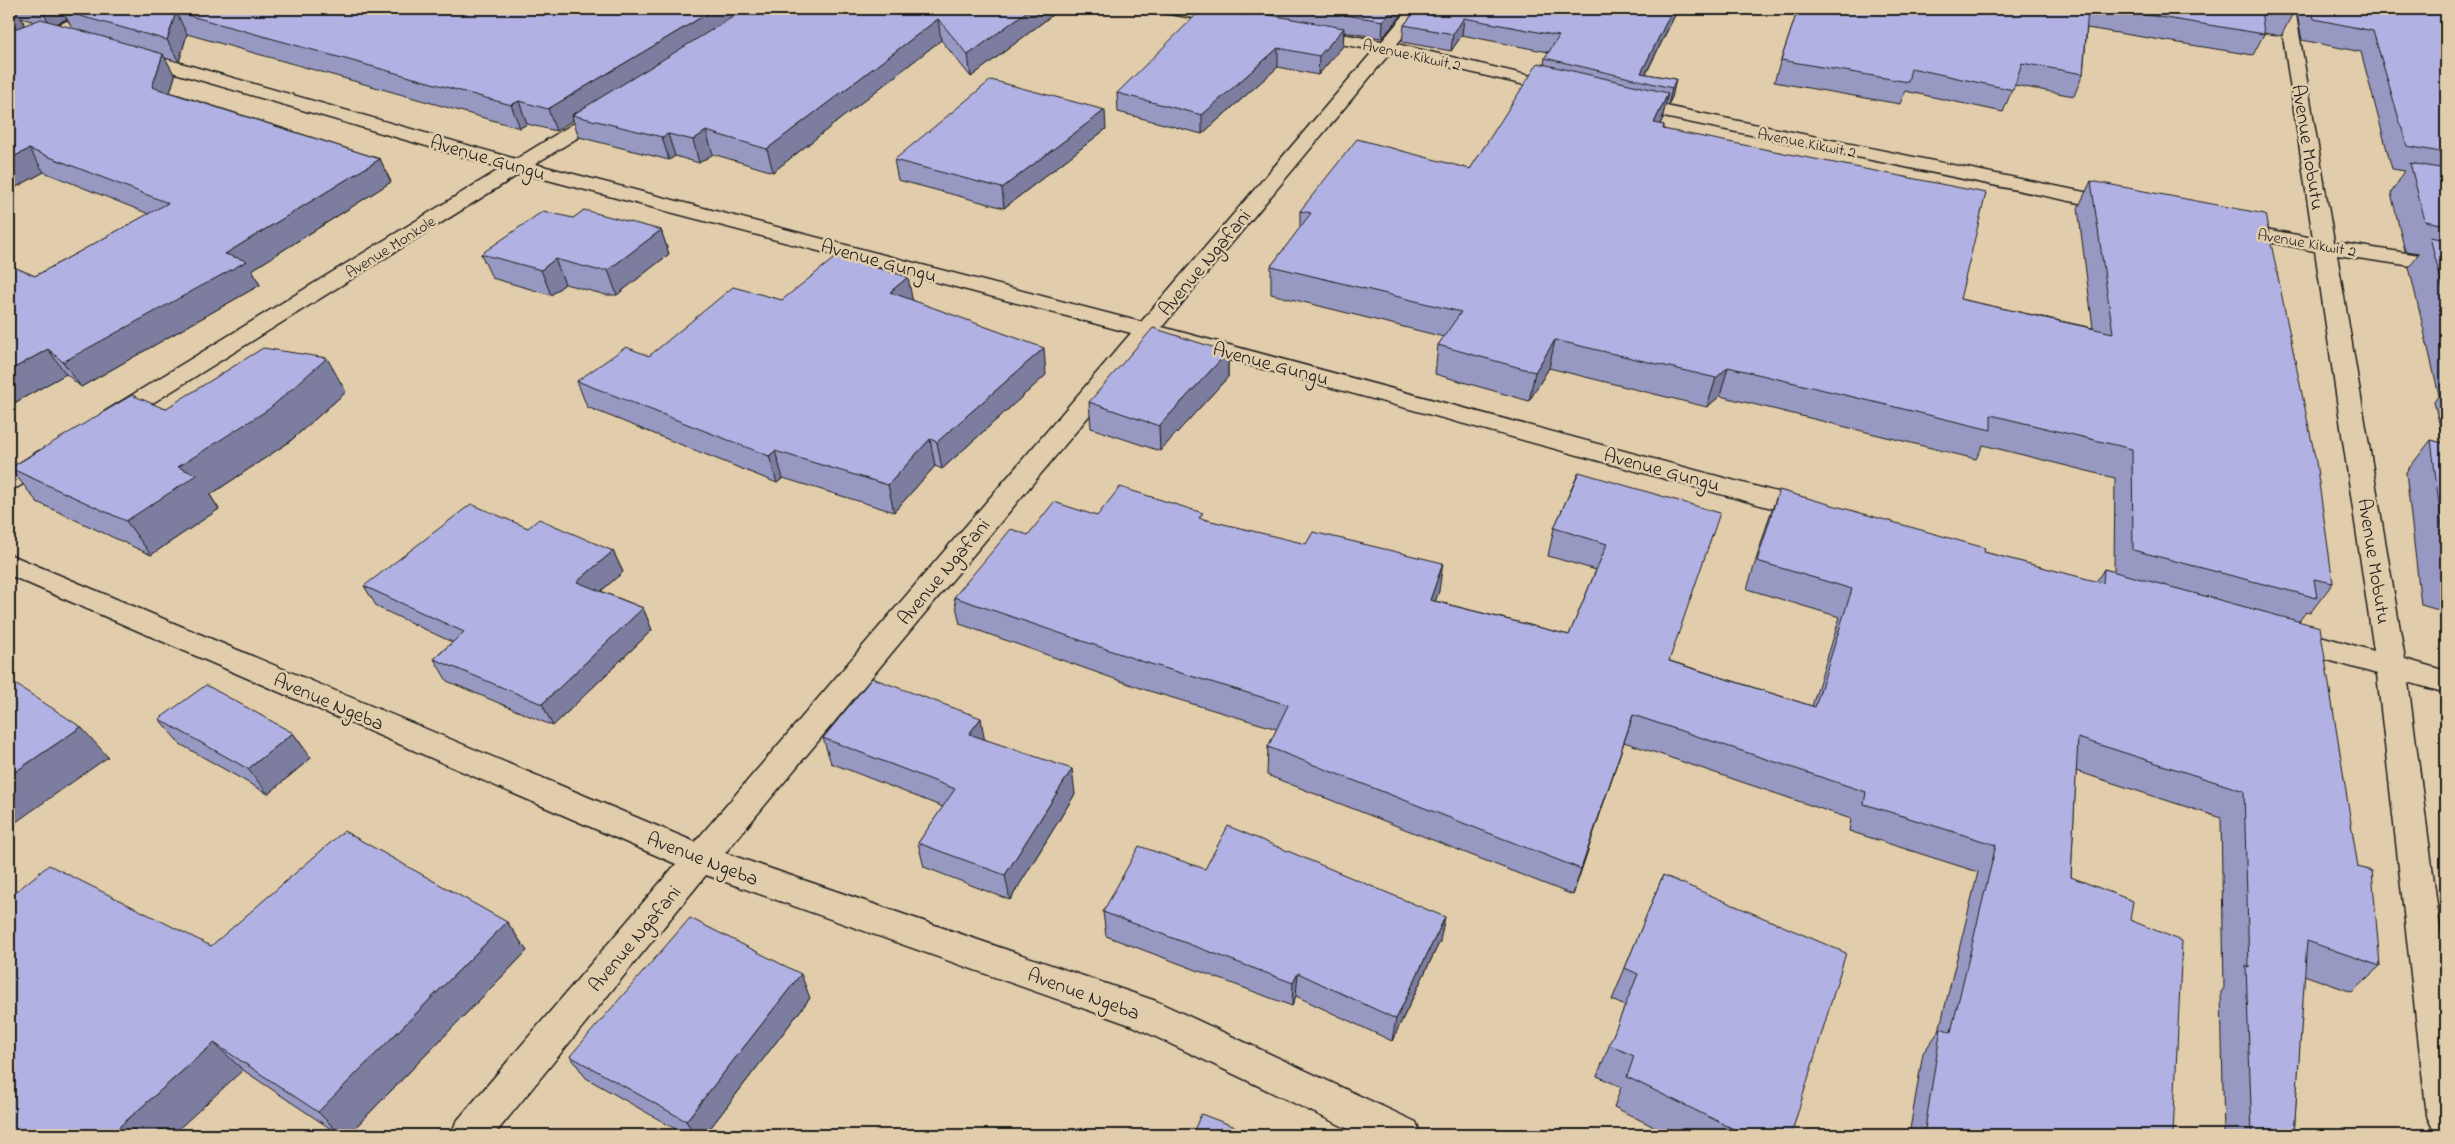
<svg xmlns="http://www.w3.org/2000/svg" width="2455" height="1144" viewBox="0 0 2455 1144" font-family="'Indie Flower',sans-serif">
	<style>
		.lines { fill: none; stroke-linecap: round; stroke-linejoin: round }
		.minor-casing { stroke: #1c1c1c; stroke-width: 3 }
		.minor { fill: #e1cdab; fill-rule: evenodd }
		.wall { fill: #9899c3; stroke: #1c1c1c; fill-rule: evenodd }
		.shaded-wall { fill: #7c7d9f; stroke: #1c1c1c }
		.building { fill: #b1b2e3; stroke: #1c1c1c }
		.labels { text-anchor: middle; stroke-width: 5; stroke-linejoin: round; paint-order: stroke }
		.far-street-label { font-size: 16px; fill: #1c1c1c; stroke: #e1cdab }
		.street-label { font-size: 20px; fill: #1c1c1c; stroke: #e1cdab }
	</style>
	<rect width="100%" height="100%" fill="#e1cdab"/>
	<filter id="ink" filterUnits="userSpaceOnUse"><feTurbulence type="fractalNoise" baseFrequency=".02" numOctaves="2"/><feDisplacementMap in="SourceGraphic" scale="10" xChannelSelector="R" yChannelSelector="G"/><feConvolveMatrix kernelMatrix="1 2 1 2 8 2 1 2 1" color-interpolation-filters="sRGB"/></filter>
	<g filter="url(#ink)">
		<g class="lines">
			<g class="minor-casing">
				<g id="minor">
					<polygon points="95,9 117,9 115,13 9,57 9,46"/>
					<polygon points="1162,9 1198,9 1241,16 1243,20 1241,24 1235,25 1170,14 1164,13"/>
					<polygon points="1409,9 1426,9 1397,44 1569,85 1572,89 1569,93 1563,94 1390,53 1162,327 1821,504 1825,510 1821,516 1812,519 1153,339 725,853 1156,1001 1416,1122 1421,1135 1361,1135 1133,1026 706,875 494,1135 451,1135 456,1122 676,864 9,575 9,554 695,842 1131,333 521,173 119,424 110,427 101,424 98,419 101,414 502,168 127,59 124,55 127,51 139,51 516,159 602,106 616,106 618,110 616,114 535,164 1141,322 1374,50 1301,37 1298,33 1301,29 1307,28 1382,41"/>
					<polygon points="2279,9 2295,9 2334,242 2446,259 2446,271 2337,255 2405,659 2446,671 2446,693 2408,682 2446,974 2446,1135 2433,1129 2427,1116 2377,674 2278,646 2274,638 2278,630 2288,627 2374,651 2315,251 2234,235 2227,233 2224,229 2227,225 2234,223 2313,238"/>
					<polygon points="1627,98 2118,199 2125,201 2128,205 2125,209 2118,211 1620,108 1618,104 1620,100"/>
					<polygon points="48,449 57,451 61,457 57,463 18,487 9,489 9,470 39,451"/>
				</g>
			</g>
			<use href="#minor" class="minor"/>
		</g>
		<g class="wall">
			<path d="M9 9H1050L1051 16 971 77 941 40 773 172 713 154 699 163 675 156 669 160 579 137 573 120 556 131 527 124 520 128 187 34 179 62 165 58 175 76 170 92 380 159 391 182 252 270 260 285 81 387 66 374 9 406V265L35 276 149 214 44 172 9 191ZM21 18 35 22 25 25ZM67 19 72 28 56 24Z"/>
			<polygon points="1259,9 1407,9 1382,38 1344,32 1343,46 1318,75 1278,67 1202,134 1118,112 1117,93 1242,15 1259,13"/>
			<polygon points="1417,9 1678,9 1646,74 1676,79 1672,97 1668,105 1665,105 1662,120 1660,124 1664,125 1664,129 1960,299 2093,328 2078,208 2091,181 2333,583 2310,613 2306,612 2299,621 2380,966 2352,992 2304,975 2294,1135 2224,1135 2221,992 2224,988 2221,818 2076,771 2071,877 2130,920 2173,1135 1909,1135 1923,1053 1939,1031 1978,872 1849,831 1851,819 1624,742 1573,895 1267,775 1268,747 1277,729 1146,690 960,624 954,597 1028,535 1097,516 1203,519 1439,591 1435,601 1569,635 1596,570 1548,556 1554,528 1579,472 1670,661 1812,706 1840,617 1747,589 1769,518 1779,490 1984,552 2096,582 2104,569 2114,572 2115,478 1983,445 1976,459 1720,396 1707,407 1549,368 1529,401 1435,374 1438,345 1444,337 1271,294 1271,266 1300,229 1300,211 1470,169 1544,65 1545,58 1548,52 1462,35 1451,51 1402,42 1404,25"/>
			<polygon points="1798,9 2292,9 2292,15 2281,36 2264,33 2264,34 2253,55 2087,28 2083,74 2074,96 2014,85 2003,112 1905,91 1900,104 1774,82 1781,60"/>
			<polygon points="2296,9 2446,9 2446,612 2421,605 2406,472 2431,440 2441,443 2443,439 2434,402 2439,395 2409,267 2419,253 2405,251 2391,193 2405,171 2392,169 2361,52 2302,40"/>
			<polygon points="1106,129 1004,208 898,180 894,160"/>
			<polygon points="573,218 661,230 669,254 617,295 606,295 565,284 551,295 492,278 481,254"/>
			<polygon points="782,300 913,300 1046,375 942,469 935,466 894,512 783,478 777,483 587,407 577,381 649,356"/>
			<polygon points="1228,352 1228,377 1160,451 1091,428 1089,402"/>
			<polygon points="346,392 289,442 210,495 219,509 151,555 37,502 10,468 165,409"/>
			<polygon points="528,528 613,551 623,572 601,591 643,608 652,630 553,726 447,681 434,659 452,642 377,607 364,586"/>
			<polygon points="159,719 293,733 311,758 268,794 180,744"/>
			<polygon points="823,738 985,739 1075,794 1010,900 924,867 918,843 943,807 831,763"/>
			<polygon points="1205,869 1440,941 1392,1041 1296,996 1292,1006 1106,936 1103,912"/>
			<polygon points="1663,875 1791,1135 1670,1135 1614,1107 1621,1087 1597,1076 1625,1006 1612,1000 1625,968"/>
			<polygon points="12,895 211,946 507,922 527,951 348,1135 340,1135 243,1070"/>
			<polygon points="810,998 705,1135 686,1135 586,1078 570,1056"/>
		</g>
		<g class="shaded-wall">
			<polygon points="41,9 91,9 62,11 67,19 51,26"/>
			<polygon points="715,9 755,9 572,115 573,120 556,131 548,109"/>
			<polygon points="1030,9 1050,9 1051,16 971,77 968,55"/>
			<polygon points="1394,9 1407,9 1382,38 1383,21"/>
			<polygon points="1673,9 1678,9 1642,81 1641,73"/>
			<polygon points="176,12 187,34 179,62 167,40"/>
			<polygon points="18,13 31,34 9,44 9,17"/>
			<polygon points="1464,18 1462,35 1451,51 1453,34"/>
			<polygon points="938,19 941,40 773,172 767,149"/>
			<polygon points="1344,28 1343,46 1318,75 1319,56"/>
			<polygon points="1278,48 1278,67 1202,134 1202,115"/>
			<polygon points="163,54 175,76 165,109 152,87"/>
			<polygon points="1676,79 1672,97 1668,105 1672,88"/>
			<polygon points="1668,93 1662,120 1648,150 1654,123"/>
			<polygon points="519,101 527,124 520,128 511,105"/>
			<polygon points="1105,110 1106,129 1004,208 1002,188"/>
			<polygon points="706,131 713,154 699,163 693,140"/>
			<polygon points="668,134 675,156 669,160 662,137"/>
			<polygon points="29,149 44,172 9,191 9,159"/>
			<polygon points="380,159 391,182 252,270 260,285 81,387 63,362 225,254"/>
			<polygon points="661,230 669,254 617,295 608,270"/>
			<polygon points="555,259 565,284 551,295 541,270"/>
			<polygon points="908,277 913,303 890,292"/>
			<polygon points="1555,340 1549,368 1529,401 1535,372"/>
			<polygon points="1044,348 1046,375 942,469 937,442"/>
			<polygon points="48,349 66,374 9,406 9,371"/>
			<polygon points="1228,352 1228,377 1160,451 1159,426"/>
			<polygon points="327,358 346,392 289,442 210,495 219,509 151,555 126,521 178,467"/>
			<polygon points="1728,367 1720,396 1707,407 1716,378"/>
			<polygon points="930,439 935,466 894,512 888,485"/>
			<polygon points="775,451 783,478 777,483 769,456"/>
			<polygon points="613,551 623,572 587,603 577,582"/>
			<polygon points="1443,563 1439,591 1426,627 1430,600"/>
			<polygon points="643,608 652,630 553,726 542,704"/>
			<polygon points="1633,715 1573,895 1581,869"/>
			<polygon points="981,718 985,743 969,734"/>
			<polygon points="81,727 108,757 9,827 9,776"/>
			<polygon points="293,733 311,758 268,794 248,769"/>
			<polygon points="1072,769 1075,794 1010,900 1005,875"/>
			<polygon points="1445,917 1440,941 1392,1041 1396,1019"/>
			<polygon points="507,922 527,951 348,1135 341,1135 318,1112"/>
			<polygon points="1298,973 1296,996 1292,1006 1293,983"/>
			<polygon points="801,974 810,998 705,1135 695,1135 686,1121"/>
			<polygon points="214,1043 243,1070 172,1135 110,1135"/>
		</g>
		<g class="building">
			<polygon points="68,9 715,9 548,109 519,101 511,105 176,12 167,40 62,11"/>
			<polygon points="746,9 1030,9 968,55 938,19 767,149 706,131 693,140 668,134 662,137 572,115"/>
			<polygon points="1202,9 1209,9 1242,15 1247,11 1344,28 1319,56 1278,48 1202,115 1117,93"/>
			<polygon points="1308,9 1394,9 1383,21"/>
			<polygon points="1417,9 1673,9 1641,73 1676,79 1672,88 1545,58 1559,36 1464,18 1453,34 1404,25"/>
			<polygon points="1798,9 2088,9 2083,74 2022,63 2013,90 1911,68 1908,82 1781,60"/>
			<polygon points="2110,9 2292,9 2292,15 2261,9 2264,34"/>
			<polygon points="2312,9 2446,9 2446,153 2407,146 2373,31 2314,19"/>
			<polygon points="9,10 18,13 9,17"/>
			<polygon points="41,19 163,54 152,87 380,159 225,254 247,261 63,362 48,349 9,371 9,265 35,276 168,203 29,149 9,159 9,31"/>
			<polygon points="1538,63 1668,93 1654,123 1664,125 1663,129 1986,193 1960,299 2113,333 2091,181 2265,214 2316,462 2333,583 2314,579 2317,598 2133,550 2132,449 1991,415 1991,430 1728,367 1716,378 1555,340 1535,372 1438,345 1461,312 1271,266 1311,213 1300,211 1357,139 1470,169"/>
			<polygon points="991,80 1105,110 1002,188 894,160"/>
			<polygon points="2410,163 2446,169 2446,225 2425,221"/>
			<polygon points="584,210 661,230 608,270 597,270 555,259 541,270 481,254 543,211 573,218"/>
			<polygon points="2430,237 2446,240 2446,300"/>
			<polygon points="837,256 908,277 890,292 1044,348 937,442 930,439 888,485 775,451 769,456 577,381 626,347 649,356 733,287 782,300"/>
			<polygon points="1153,328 1228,352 1159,426 1089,402"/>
			<polygon points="263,348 327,358 269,409 178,467 197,475 126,521 10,468 132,395 165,409"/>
			<polygon points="2431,440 2446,444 2446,559"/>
			<polygon points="1579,472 1720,513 1669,661 1815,707 1852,589 1757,561 1779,490 1985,548 1984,552 2103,583 2104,569 2320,627 2358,867 2372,871 2380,966 2307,941 2294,1135 2252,1135 2246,966 2249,968 2244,791 2078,738 2071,877 2133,901 2130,920 2182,941 2173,1135 1924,1135 1941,1028 1951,1032 1996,845 1864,804 1866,792 1633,715 1581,869 1268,747 1288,705 1144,662 954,597 1011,529 1028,535 1054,502 1097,516 1120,487 1203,513 1199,518 1306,544 1313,532 1443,563 1430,600 1569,635 1607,544 1554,528"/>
			<polygon points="471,504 528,528 539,519 613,551 577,582 643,608 542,704 434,659 464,632 364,586"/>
			<polygon points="872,678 981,718 969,734 1072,769 1005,875 918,843 955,789 823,738"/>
			<polygon points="9,680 81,727 9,776"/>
			<polygon points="206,685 293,733 248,769 159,719"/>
			<polygon points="1228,826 1445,917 1396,1019 1298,973 1293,983 1103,912 1139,846 1205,869"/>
			<polygon points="344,831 507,922 318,1112 214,1043 110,1135 9,1135 9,893 12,895 49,865 211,946"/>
			<polygon points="1663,875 1846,953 1791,1135 1746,1135 1627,1077 1634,1056 1609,1045 1638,974 1625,968"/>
			<polygon points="690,918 801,974 686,1121 570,1056"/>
			<polygon points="1201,1114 1257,1135 1192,1135"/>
		</g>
	</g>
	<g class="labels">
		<g class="far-street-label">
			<text transform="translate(1412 54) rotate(12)" y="6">Avenue Kikwit 2</text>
			<text transform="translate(1807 142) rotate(11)" y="6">Avenue Kikwit 2</text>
			<text transform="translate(2307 242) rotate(10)" y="6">Avenue Kikwit 2</text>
			<text transform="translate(390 246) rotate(-32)" y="6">Avenue Monkole</text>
		</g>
		<g class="street-label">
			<text transform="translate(2309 147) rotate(81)" y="7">Avenue Mobutu</text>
			<text transform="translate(488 157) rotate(16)" y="7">Avenue Gungu</text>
			<text transform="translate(879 260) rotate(15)" y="7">Avenue Gungu</text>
			<text transform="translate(1204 262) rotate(-50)" y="7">Avenue Ngafani</text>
			<text transform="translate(1271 363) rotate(15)" y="7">Avenue Gungu</text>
			<text transform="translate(1662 469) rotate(15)" y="7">Avenue Gungu</text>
			<text transform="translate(2375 561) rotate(81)" y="7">Avenue Mobutu</text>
			<text transform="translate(943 571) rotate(-50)" y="7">Avenue Ngafani</text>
			<text transform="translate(329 701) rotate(23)" y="7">Avenue Ngeba</text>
			<text transform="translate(703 858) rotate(21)" y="7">Avenue Ngeba</text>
			<text transform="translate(634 938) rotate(-50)" y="7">Avenue Ngafani</text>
			<text transform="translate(1084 993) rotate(20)" y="7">Avenue Ngeba</text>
		</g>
	</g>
	<rect width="2455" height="1144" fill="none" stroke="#e1cdab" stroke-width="30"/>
	<rect x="15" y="15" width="2425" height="1114" fill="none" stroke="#1c1c1c" stroke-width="2" filter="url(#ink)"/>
</svg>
